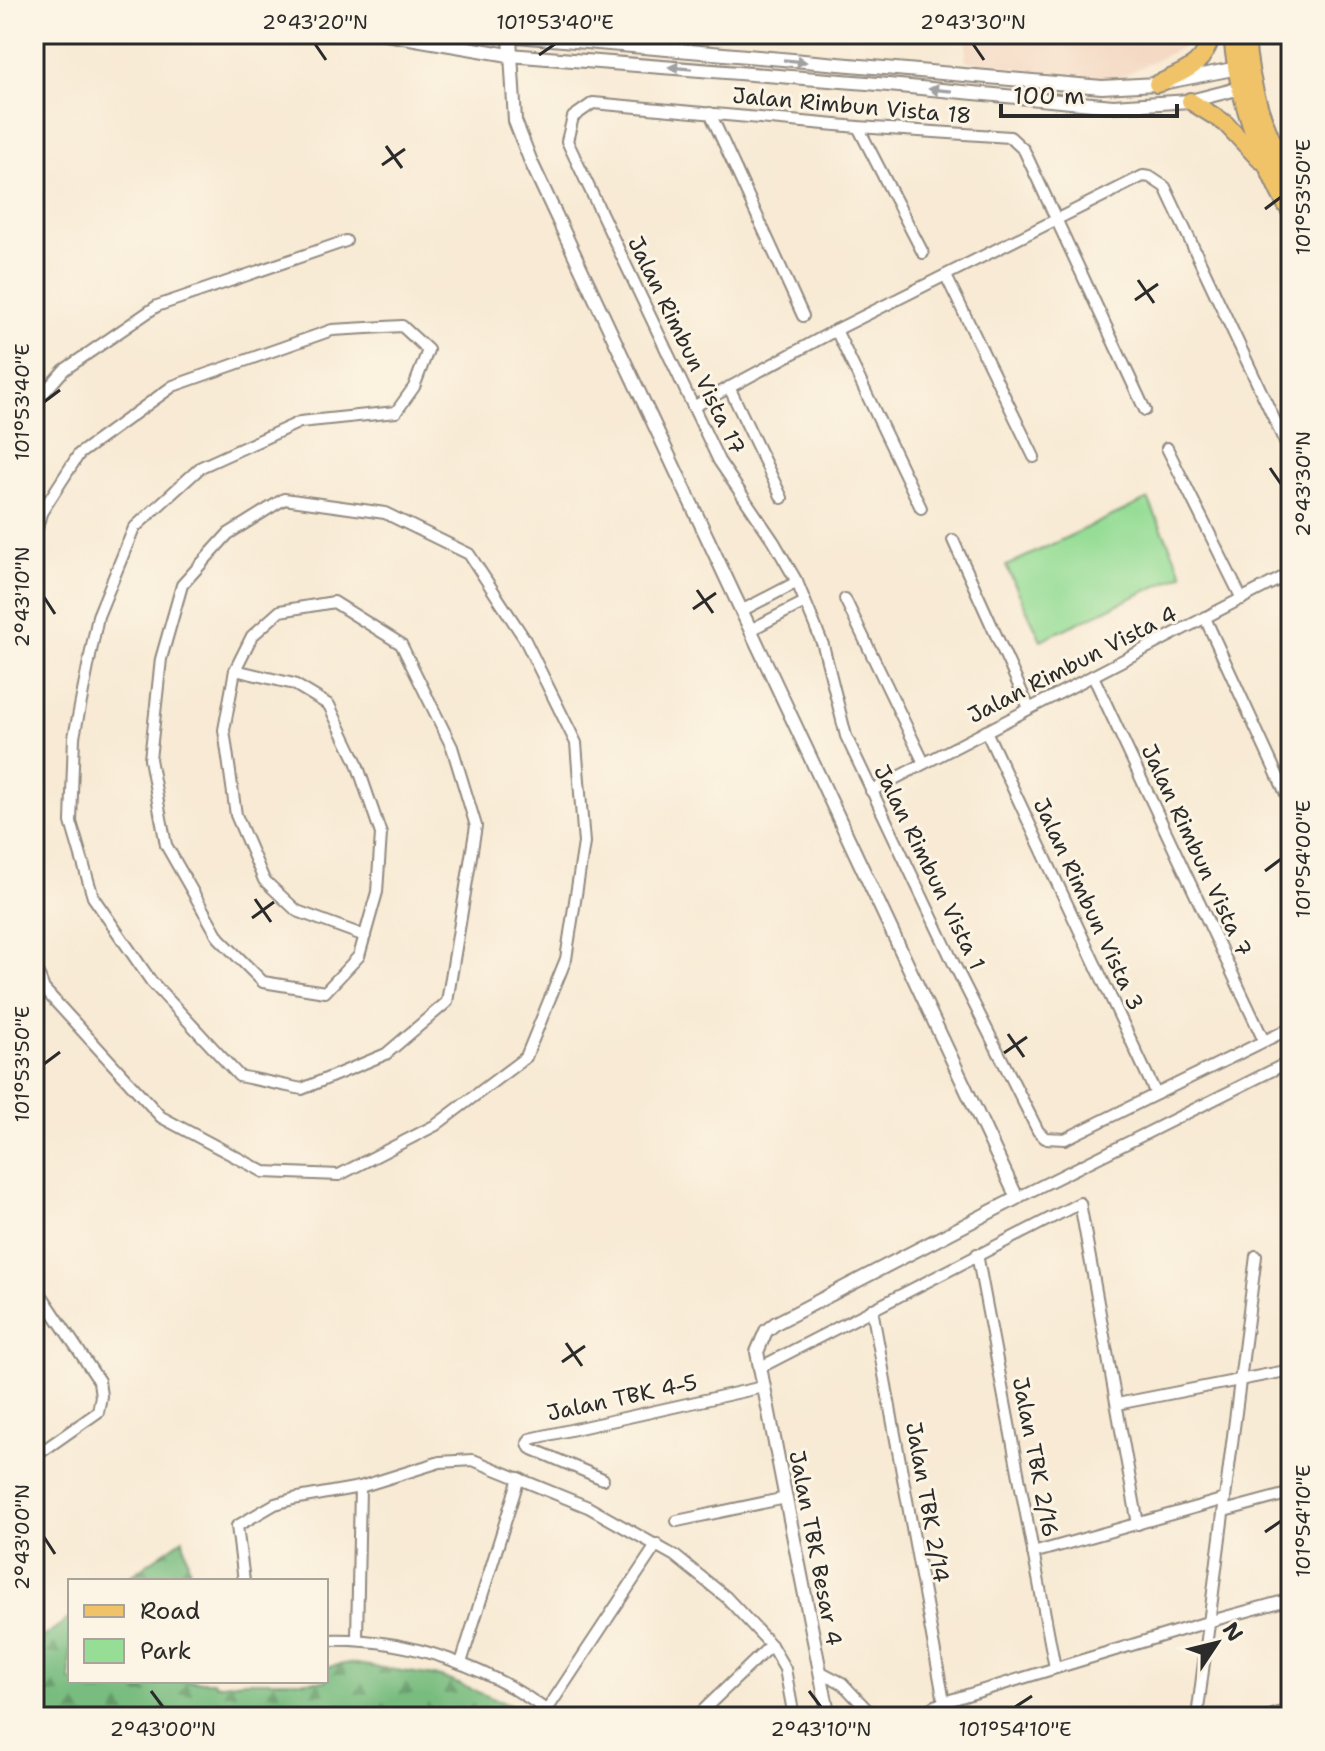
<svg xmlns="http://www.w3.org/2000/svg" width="1325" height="1751" viewBox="0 0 1325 1751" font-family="'Shantell Sans',sans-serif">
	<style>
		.built { fill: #f3d4be }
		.forest { fill: url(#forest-firs); stroke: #527455; stroke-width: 2 }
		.green { fill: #96dd96; stroke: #608460; stroke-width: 2 }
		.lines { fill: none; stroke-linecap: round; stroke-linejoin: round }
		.minor-casing { stroke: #928a80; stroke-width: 14 }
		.tertiary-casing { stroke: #928a80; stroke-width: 16 }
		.primary-casing { stroke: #928a80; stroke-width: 20 }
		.minor { stroke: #fff; stroke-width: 10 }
		.tertiary { stroke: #fff; stroke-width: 12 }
		.primary { stroke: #f0c369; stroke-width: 16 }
		.oneway { fill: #a0a0a0 }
		.ticks { fill: none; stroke: #2b2b2b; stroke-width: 3 }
		.labels { text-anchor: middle; stroke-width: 6; stroke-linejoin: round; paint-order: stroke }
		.street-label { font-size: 22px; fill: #2b2b2b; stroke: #fcf5e5 }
		.neatline { fill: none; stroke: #2b2b2b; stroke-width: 3 }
		.ticks-label { font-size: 20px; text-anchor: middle; fill: #2b2b2b }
	</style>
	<defs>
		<pattern id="forest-firs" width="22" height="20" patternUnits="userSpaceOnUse" patternTransform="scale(2)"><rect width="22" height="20" fill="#78bc7f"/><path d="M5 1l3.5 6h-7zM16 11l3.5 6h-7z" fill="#639968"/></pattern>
	</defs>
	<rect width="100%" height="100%" fill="#fcf5e5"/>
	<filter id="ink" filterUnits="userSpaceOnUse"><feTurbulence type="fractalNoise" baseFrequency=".0125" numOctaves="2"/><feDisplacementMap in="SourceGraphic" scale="16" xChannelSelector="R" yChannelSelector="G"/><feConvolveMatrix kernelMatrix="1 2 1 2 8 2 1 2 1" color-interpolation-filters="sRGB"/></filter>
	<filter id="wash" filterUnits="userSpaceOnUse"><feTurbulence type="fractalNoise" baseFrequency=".006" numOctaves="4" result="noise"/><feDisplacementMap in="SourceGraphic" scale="32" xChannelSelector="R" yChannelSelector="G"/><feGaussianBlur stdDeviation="1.8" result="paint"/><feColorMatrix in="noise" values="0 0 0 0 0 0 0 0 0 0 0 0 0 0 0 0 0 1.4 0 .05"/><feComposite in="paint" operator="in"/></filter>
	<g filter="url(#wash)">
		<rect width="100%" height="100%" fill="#f8ead4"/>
		<polygon class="built" points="968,34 1186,34 1183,47 1112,81 965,61"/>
		<g class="forest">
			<polygon points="183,1539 192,1581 123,1581"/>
			<polygon points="70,1618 70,1681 214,1681 216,1685 242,1681 326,1681 326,1667 350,1663 441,1677 517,1708 528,1717 34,1717 34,1643"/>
		</g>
		<polygon class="green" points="1148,499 1183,574 1041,640 1006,566"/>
	</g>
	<g filter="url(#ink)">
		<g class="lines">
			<g class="minor-casing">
				<g id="minor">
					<polyline points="710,113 803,316"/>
					<polyline points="858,127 923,253"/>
					<polyline points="946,276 1034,457"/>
					<polyline points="836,330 921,508"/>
					<polyline points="729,387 782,498"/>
					<polyline points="34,404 64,370 157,306 346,241"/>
					<polyline points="693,407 836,330 1143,176 1150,177 1165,187 1291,455"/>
					<polyline points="1145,410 1024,150 1010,137 858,127 593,103 573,117 567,141 719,461 774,542 797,582 823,645 846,736 954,964 1038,1131 1045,1138 1065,1139 1291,1028"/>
					<polyline points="1167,448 1242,599"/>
					<polyline points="34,508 41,513 79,454 173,386 332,330 402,326 428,350 414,387 396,412 300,422 201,467 134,528 98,616 74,737 71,822 93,897 151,981 239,1076 302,1089 386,1054 447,1002 476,826 452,747 401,644 334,602 280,611 252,636 235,670 224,730 236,815 264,880 297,911 365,936"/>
					<polyline points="34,540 41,513"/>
					<polyline points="953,540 1029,708"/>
					<polyline points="845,599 924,763"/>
					<polyline points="741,611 797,582"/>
					<polyline points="1205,618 1291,805"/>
					<polyline points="750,630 805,602"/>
					<polyline points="1093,676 1264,1041"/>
					<polyline points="986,731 1156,1094"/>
					<polyline points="871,791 1291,573"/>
					<polyline points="34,963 44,989 161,1117 264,1172 339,1175 436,1125 526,1057 566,959 584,843 576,743 524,638 469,554 385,513 284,499 228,534 182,585 161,659 150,759 166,845 219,938 263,982 325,992 359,956 377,892 381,834 356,761 329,705 294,684 235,670"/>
					<polyline points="1017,1198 1291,1061"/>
					<polyline points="977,1254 1055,1668"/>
					<polyline points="34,1284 99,1381 101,1396 98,1412 34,1457"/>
					<polyline points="872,1309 944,1702 956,1717"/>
					<polyline points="759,1368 1080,1203 1138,1524"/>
					<polyline points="1117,1404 1291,1370"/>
					<polyline points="603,1479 530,1448 528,1443 530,1439 763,1387"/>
					<polyline points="1224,1511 1291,1493"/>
					<polyline points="677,1521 786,1498"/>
					<polyline points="1033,1553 1225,1499"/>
					<polyline points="244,1581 237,1526 275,1504 293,1499 360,1487 440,1462 473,1460 588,1507 675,1556 726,1597 771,1645 785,1669 794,1717"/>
					<polyline points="357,1639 360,1487"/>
					<path d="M326 1640C407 1637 492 1667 555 1717"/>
					<polyline points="461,1663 519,1478"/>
					<polyline points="821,1672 842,1683 874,1717"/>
					<polyline points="547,1710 657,1544"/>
					<polyline points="696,1717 771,1645"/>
					<polyline points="911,1717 944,1702 1211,1621 1291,1599"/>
					<polyline points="1197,1717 1256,1256"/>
					<polyline points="1267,1717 1291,1709"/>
				</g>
			</g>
			<g class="tertiary-casing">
				<g id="tertiary">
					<polyline points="386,34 509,55 867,83 1113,106 1190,101 1245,87"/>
					<polyline points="494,34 1102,87 1157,84 1243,67"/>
					<polyline points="510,37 515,121 531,162 1017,1198 776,1323 766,1331 757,1352 829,1717"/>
				</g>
			</g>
			<g class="primary-casing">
				<g id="primary">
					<path d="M1232 34C1236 85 1250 132 1273 179 1278 190 1283 202 1291 212"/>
					<path d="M1246 34C1249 92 1266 130 1291 181"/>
					<path d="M1157 84C1185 71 1204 67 1212 34"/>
					<polyline points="1190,101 1225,123 1260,160"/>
				</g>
			</g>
			<use href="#minor" class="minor"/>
			<use href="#tertiary" class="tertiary"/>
			<use href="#primary" class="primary"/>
		</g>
		<defs><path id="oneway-solid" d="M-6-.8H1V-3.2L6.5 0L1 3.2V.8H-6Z" transform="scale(2)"/></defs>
		<g class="oneway">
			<use href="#oneway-solid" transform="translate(795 61) rotate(5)"/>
			<use href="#oneway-solid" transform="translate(680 68) rotate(-175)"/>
			<use href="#oneway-solid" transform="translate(940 90) rotate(-175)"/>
		</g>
	</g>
	<path class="ticks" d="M315 44 326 60M973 44 984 60M539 55 555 44M386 146 402 168M382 165 405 149M1265 209 1281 197M1138 280 1154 303M1135 300 1158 284M44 402 60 390M1270 468 1281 484M697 590 713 613M44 597 55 614M693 609 716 593M1265 871 1281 859M255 899 271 922M252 918 274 902M1008 1034 1024 1057M1004 1053 1027 1037M44 1064 60 1052M566 1343 582 1366M562 1362 585 1346M1265 1532 1281 1521M44 1537 55 1554M151 1691 163 1707M809 1691 821 1707M1015 1707 1032 1696"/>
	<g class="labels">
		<g class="street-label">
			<text transform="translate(852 105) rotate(5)" y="8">Jalan Rimbun Vista 18</text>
			<text transform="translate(687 345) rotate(64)" y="8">Jalan Rimbun Vista 17</text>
			<text transform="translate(1072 664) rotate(-27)" y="8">Jalan Rimbun Vista 4</text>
			<text transform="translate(1197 850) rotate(65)" y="8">Jalan Rimbun Vista 7</text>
			<text transform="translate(930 867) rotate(64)" y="8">Jalan Rimbun Vista 1</text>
			<text transform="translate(1089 904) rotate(65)" y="8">Jalan Rimbun Vista 3</text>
			<text transform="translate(622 1397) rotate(-12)" y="8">Jalan TBK 4-5</text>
			<text transform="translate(1036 1457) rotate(79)" y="8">Jalan TBK 2/16</text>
			<text transform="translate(928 1502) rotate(80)" y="8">Jalan TBK 2/14</text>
			<text transform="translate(816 1548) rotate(79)" y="8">Jalan TBK Besar 4</text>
		</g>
	</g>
	<rect width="1325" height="1751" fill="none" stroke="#fcf5e5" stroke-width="88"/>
	<rect x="68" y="1579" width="260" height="104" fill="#fcf5e5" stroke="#a8a49b" stroke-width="2"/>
	<rect x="84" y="1605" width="40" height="12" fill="#f0c369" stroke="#a8a49b" stroke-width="2"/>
	<text x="140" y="1619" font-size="24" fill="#2b2b2b">Road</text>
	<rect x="84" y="1639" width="40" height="24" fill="#96dd96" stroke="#a8a49b" stroke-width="2"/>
	<text x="140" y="1659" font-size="24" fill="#2b2b2b">Park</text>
	<g transform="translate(1217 1643) rotate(55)" stroke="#fcf5e5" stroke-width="6" paint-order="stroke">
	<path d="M0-6L14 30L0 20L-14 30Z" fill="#2b2b2b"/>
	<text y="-12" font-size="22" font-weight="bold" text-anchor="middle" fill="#2b2b2b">N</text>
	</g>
	<path d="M1001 104v12h176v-12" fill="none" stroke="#2b2b2b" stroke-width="4"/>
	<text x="1013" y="104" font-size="24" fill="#2b2b2b" stroke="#fcf5e5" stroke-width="6" paint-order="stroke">100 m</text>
	<rect x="44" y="44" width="1237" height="1663" class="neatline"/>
	<g class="ticks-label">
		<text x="315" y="29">2°43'20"N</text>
		<text x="555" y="29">101°53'40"E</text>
		<text x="973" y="29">2°43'30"N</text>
		<text transform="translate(1303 197) rotate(-90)" y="7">101°53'50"E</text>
		<text transform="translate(22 402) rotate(-90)" y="7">101°53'40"E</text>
		<text transform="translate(1303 484) rotate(-90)" y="7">2°43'30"N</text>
		<text transform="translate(22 597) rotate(-90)" y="7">2°43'10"N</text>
		<text transform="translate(1303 859) rotate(-90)" y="7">101°54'00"E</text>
		<text transform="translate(22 1064) rotate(-90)" y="7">101°53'50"E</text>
		<text transform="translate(1303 1521) rotate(-90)" y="7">101°54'10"E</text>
		<text transform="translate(22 1537) rotate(-90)" y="7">2°43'00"N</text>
		<text x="163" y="1736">2°43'00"N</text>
		<text x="821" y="1736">2°43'10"N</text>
		<text x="1015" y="1736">101°54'10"E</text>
	</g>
</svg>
